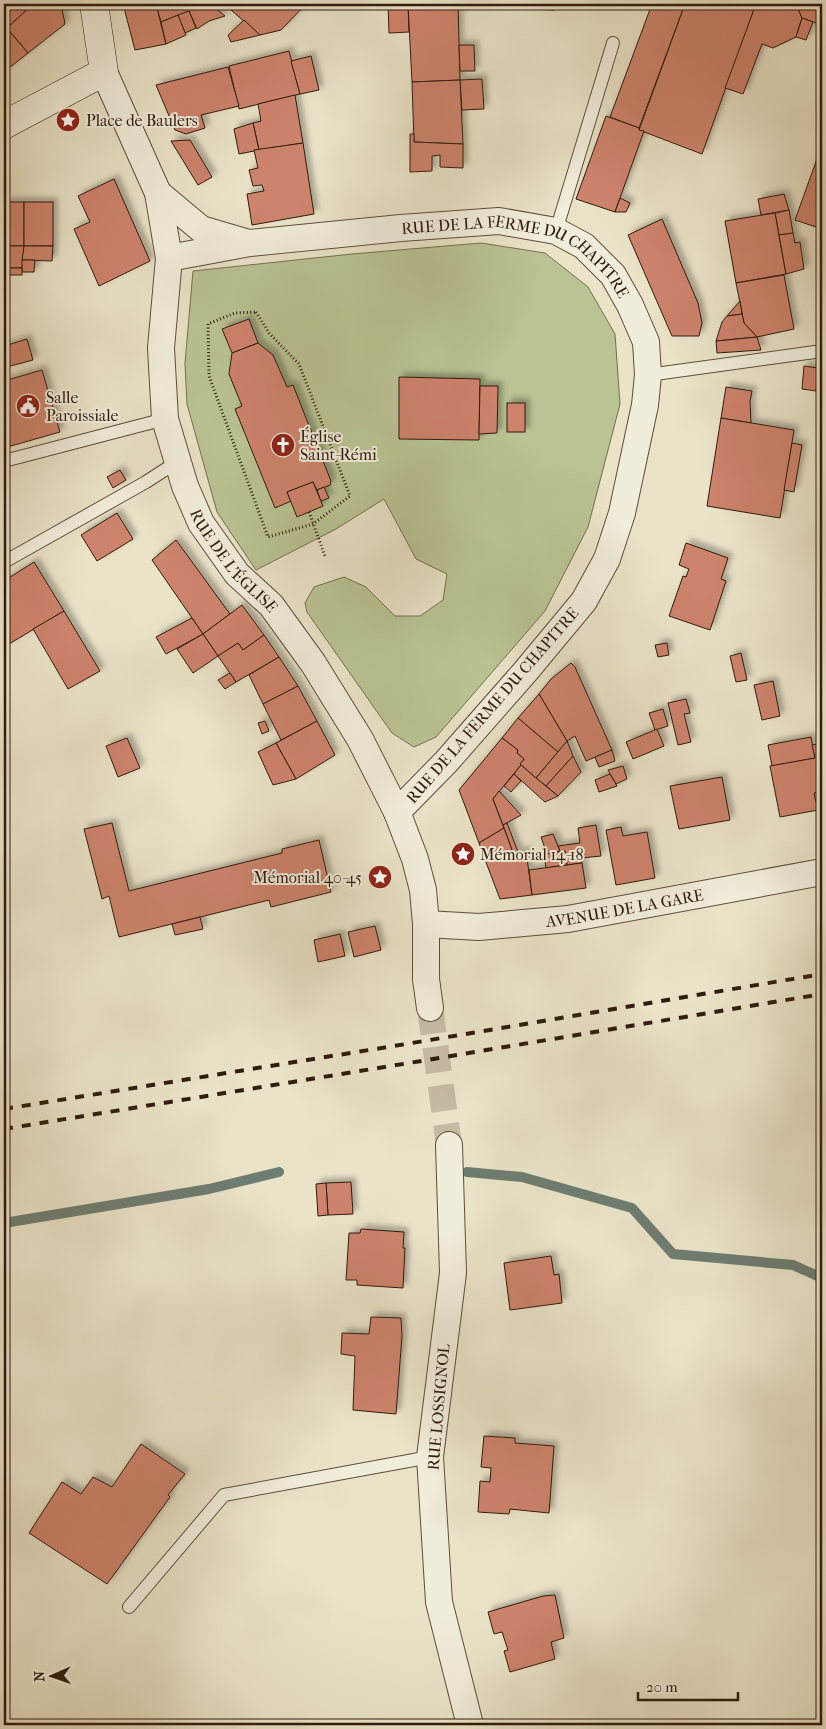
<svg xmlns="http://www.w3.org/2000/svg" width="826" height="1729" viewBox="0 0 826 1729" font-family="'IM FELL French Canon',serif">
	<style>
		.green { fill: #bac393; stroke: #756f50 }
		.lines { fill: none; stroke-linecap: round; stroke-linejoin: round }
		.stream { stroke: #6e7d71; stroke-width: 10 }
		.building { fill: #cd836c; stroke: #301b0e; filter: url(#shadow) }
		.street-tunnel { stroke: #c5bba3; stroke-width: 26; stroke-dasharray: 26 13; stroke-linecap: butt }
		.lane-casing { stroke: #5e4d3c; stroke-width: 14 }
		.street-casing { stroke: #5e4d3c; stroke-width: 28 }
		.secondary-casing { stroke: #301b0e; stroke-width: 29 }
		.path { stroke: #301b0e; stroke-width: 3; stroke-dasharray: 1 2.5; stroke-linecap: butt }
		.lane { stroke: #f1eddb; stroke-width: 12 }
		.street { stroke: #f1eddb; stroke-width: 26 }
		.secondary { stroke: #f1eddb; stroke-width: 28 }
		.rail { stroke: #301b0e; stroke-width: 4; stroke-dasharray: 9 9; stroke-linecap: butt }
		.labels { text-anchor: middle; stroke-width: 4; stroke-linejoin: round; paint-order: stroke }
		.poi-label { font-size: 16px; fill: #301b0e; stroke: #f1eddb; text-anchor: start }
		.street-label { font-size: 16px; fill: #301b0e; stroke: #f1eddb }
	</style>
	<defs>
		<filter id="shadow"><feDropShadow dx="4.5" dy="-4.5" stdDeviation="2.5" flood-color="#0004"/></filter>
	</defs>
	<rect width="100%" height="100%" fill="#eae3c8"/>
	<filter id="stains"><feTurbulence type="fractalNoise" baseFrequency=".004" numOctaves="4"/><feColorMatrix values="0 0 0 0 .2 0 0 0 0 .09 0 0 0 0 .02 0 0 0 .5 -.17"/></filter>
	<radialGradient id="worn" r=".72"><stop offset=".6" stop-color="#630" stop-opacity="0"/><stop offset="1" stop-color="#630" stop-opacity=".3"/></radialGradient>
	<polygon class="green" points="481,243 545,253 588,287 615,334 620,404 588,527 545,611 436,737 414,747 392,733 307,612 305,603 314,587 344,577 366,587 395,616 420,616 443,600 447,574 416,559 384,499 336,529 256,570 217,512 187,404 185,363 193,271 352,254"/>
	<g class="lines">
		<g class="stream">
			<polyline points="467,1172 522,1177 632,1208 673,1254 793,1265 822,1278"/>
			<polyline points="4,1223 209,1189 279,1172"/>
		</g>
	</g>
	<g class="building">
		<polygon points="10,4 33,4 7,28 4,25 4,10"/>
		<polygon points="33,4 61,4 65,24 28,53 7,28"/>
		<polygon points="123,4 156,4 166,44 135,50"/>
		<polygon points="156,4 210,4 225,16 209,21 197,29 189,11 161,22"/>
		<polygon points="224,4 306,4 281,30 260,35"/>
		<polygon points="388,4 408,4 409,32 389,33"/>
		<polygon points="408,4 458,4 460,80 412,82"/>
		<polygon points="532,4 554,4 554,10 532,9"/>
		<polygon points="652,4 685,4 639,128 610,117"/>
		<polygon points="685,4 756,4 702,154 639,130"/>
		<polygon points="756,4 796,4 802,18 796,37 773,48 762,44 743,94 725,88"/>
		<polygon points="796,4 805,4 822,10 822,25 802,18"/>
		<polygon points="189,11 196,28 185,33 178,15"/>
		<polygon points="178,15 186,35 166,44 161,22"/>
		<polygon points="802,18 813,22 806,40 796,37"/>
		<polygon points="244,20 260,35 231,42 228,35"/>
		<polygon points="4,25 28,53 4,72"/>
		<polygon points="459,45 474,45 475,71 460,71"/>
		<polygon points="289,51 300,94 239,109 229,66"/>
		<polygon points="311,56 319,90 300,94 291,61"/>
		<polygon points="228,67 239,106 201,115 205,128 186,134 175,130 156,85"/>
		<polygon points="482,79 484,109 462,110 460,80"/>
		<polygon points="460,80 463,144 414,142 412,82"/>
		<polygon points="295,95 303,143 259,150 253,123 261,121 258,104"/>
		<polygon points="606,116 639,128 639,130 644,131 615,212 576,199"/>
		<polygon points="253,123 259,150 239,154 234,129"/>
		<polygon points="410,134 414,134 414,142 463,144 463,168 440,167 440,155 432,156 432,171 410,172"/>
		<polygon points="190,140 212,177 198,185 171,141"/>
		<polygon points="303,143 314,214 252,225 247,194 264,191 262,185 253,186 249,170 258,168 254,150"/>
		<polygon points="822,145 822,229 795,220"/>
		<polygon points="114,179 150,261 99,286 74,229 90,222 78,196"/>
		<polygon points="784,194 789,210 761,215 758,199"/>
		<polygon points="620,198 630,203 626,212 615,212"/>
		<rect x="4" y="202" width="20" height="44"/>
		<rect x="24" y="202" width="29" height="44"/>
		<polygon points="789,210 793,233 779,235 775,213"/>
		<polygon points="775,213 786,274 736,283 725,221"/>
		<polygon points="662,219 698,303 702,323 699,336 672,336 628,235"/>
		<polygon points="793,233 795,243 800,242 804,269 786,274 779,235"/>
		<polygon points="4,246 24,246 22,268 4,268"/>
		<polygon points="24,246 53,246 52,261 22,260"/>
		<polygon points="22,260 35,260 34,272 22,272"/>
		<rect x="4" y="268" width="18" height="7"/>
		<polygon points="784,275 794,329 757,337 744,323 736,283"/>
		<polygon points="740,301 742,314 727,316"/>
		<polygon points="742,314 744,323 757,337 716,341 722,322 727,316"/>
		<polygon points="249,319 258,343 232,353 222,329"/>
		<polygon points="757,337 761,350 717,353 716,341"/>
		<polygon points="27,339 33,360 7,367 4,357 4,346"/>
		<polygon points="258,343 273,355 287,387 293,385 331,481 330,485 317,490 313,482 287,492 291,501 275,508 235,409 242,406 229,374 232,353"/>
		<polygon points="804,366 818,368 816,391 802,389"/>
		<polygon points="42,370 60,432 4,448 4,381"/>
		<polygon points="399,377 480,379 479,440 399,439"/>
		<polygon points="480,386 498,386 497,433 479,434"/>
		<polygon points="726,387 752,391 750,401 751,423 721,418"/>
		<rect x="507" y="403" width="18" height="29"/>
		<polygon points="721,418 794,430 780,518 707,506"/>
		<polygon points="792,443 802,445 794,492 784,490"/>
		<polygon points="120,470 126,480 113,488 107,477"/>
		<polygon points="313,482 323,506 297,517 287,492"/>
		<polygon points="324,487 329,498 321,501 317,490"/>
		<polygon points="117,513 133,539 97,561 81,535"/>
		<polygon points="176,540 230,614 203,634 152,560"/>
		<polygon points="686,543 728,558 721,579 726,581 710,630 669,616 683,576 686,577 689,569 679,565"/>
		<polygon points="34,562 64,611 4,647 4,581"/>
		<polygon points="242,605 264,635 243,650 238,643 218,656 203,634"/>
		<polygon points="64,611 100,671 68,689 33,629"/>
		<polygon points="192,618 203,634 166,654 156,637"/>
		<polygon points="203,634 218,656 193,673 177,649"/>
		<polygon points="264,635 279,657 236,682 218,656 238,643 243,650"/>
		<polygon points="667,643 669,655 658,657 655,645"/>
		<polygon points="741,653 747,680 736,682 730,656"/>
		<polygon points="279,657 298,686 263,704 249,675"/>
		<polygon points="571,663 575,667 612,750 586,761 575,736 567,741 539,694 551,679"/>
		<polygon points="230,673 236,682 225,689 218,680"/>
		<polygon points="773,681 780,716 762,720 754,685"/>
		<polygon points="298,686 317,721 281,740 263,704"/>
		<polygon points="539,694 567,741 558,752 518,718"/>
		<polygon points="686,699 690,713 684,714 691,742 678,745 668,703"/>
		<polygon points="663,709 668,726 655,730 649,713"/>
		<polygon points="518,718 558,752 536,778 520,764 524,759 517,753 518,750 502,738"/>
		<polygon points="265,721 269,731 262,734 258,723"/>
		<polygon points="317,721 335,755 296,779 276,743"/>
		<polygon points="657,729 664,746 633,759 626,742"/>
		<polygon points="811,737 815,758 772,766 768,745"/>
		<polygon points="127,738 140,768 118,777 106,746"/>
		<polygon points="502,738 518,750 517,753 524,759 520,764 521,765 493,799 504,828 479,843 459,790"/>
		<polygon points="567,741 573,756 546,786 536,778"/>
		<polygon points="276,743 296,779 273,785 258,752"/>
		<polygon points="822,743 822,791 814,793 818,810 780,817 770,766 815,758 812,745"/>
		<polygon points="612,750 615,761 599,767 595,757"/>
		<polygon points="573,756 581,772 558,796 546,786"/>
		<polygon points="521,765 536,778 558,796 545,802 514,774"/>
		<polygon points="623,766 627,779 616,784 608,770"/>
		<polygon points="514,774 521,781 511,792 504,786"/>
		<polygon points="610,774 617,786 599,792 595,780"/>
		<polygon points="722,777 730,820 679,829 670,786"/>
		<polygon points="499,791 521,815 503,825 493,799"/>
		<polygon points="112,823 129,891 282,853 282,849 319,840 331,892 271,907 269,900 119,937 109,896 102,899 84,829"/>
		<polygon points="507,823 518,852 513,853 503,825"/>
		<polygon points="596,825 601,856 581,858 582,863 567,865 565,851 560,851 558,846 580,843 578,828"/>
		<polygon points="621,827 623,836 647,832 655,878 616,885 606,830"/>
		<polygon points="504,828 513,853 484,857 479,843"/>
		<polygon points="553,834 560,851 547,854 541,837"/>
		<polygon points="526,851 532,895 500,899 484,857"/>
		<polygon points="565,851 567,865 546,868 544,854"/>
		<polygon points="582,863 586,888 532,895 529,870"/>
		<polygon points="200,917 203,929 175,935 172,924"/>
		<polygon points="375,926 381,950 354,957 348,932"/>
		<polygon points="340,934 345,956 318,962 314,940"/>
		<polygon points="351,1182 353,1214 328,1215 326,1183"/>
		<polygon points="326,1183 328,1215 318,1216 316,1184"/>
		<polygon points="361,1229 404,1232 403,1248 405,1248 403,1288 357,1285 357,1280 346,1280 349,1233 360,1233"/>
		<polygon points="551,1256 554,1275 559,1274 562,1303 510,1310 504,1263"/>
		<polygon points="371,1317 401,1318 402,1336 396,1414 353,1410 355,1356 341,1354 342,1333 369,1334"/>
		<polygon points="484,1436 515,1438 515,1443 554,1446 549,1513 510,1509 509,1514 478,1512 480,1481 490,1482 491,1468 481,1467"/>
		<polygon points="141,1444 185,1474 168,1495 170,1497 107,1584 29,1533 62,1482 81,1494 93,1477 112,1487"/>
		<polygon points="555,1595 564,1638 551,1642 555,1659 510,1672 504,1651 508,1650 502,1632 494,1634 488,1612 543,1596"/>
	</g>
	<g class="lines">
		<polyline class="street-tunnel" points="430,1008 449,1145"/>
		<g class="lane-casing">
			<g id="lane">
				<polyline points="556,231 613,43"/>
				<polyline points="648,375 822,351"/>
				<polyline points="4,461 165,419"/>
				<polyline points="4,562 146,482 177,462"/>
				<polyline points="129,1607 224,1495 430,1457"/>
			</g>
		</g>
		<g class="street-casing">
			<g id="street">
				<path id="s1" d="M104 72 158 193 169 258 161 348 165 419 185 486 201 523 237 574 271 605 313 663 360 739 397 812 415 859 423 890 426 924V979L430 1008"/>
				<polyline points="158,193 201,229 245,242"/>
				<path id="s2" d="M169 258 250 243 401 228 499 221 556 231 584 246 613 275 630 305 646 342 648 375 645 405 622 513 607 559 584 601 525 672 446 762 397 812"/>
				<path id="s3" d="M426 924 479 927 568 919 822 872"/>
				<polyline points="449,1145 453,1273 430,1457 439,1602 470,1725"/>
			</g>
		</g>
		<g class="secondary-casing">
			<polyline id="secondary" points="4,125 104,72 94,4"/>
		</g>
		<g class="path">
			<polygon points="256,312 269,333 299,364 350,496 313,524 268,537 209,376 208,324 235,313"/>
			<polyline points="309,512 325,556"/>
		</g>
		<use href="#lane" class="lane"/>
		<use href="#street" class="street"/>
		<use href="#secondary" class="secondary"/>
		<g class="rail">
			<polyline points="4,1109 406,1044 822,974"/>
			<polyline points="4,1129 409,1063 822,994"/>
		</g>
	</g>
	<defs>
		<g id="sight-disc" transform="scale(1.25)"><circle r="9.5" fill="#8f2418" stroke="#f1eddb"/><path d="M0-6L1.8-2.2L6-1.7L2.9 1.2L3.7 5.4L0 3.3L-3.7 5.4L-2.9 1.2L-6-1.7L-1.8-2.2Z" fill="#fff"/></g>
		<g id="civic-disc" transform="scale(1.25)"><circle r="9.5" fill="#8f2418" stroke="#f1eddb"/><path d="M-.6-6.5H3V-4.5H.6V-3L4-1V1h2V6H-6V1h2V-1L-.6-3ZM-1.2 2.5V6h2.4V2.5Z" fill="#fff"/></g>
		<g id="church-disc" transform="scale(1.25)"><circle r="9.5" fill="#8f2418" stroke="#f1eddb"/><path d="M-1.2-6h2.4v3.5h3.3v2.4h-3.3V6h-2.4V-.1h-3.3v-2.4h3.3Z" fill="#fff"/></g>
	</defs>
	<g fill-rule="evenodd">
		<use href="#sight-disc" x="68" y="120"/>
		<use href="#civic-disc" x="28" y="406"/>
		<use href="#church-disc" x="283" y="445"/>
		<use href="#sight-disc" x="463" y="854"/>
		<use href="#sight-disc" x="380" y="877"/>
	</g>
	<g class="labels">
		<g class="poi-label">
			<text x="86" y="126">Place de Baulers</text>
			<text x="46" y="403">Salle<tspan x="46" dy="18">Paroissiale</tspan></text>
			<text x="300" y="442">Église<tspan x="300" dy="18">Saint-Rémi</tspan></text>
			<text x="480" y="860">Mémorial 14-18</text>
			<text x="362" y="883" text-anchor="end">Mémorial 40-45</text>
		</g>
		<g class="street-label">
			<text dy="6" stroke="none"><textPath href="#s2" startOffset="361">RUE DE LA FERME DU CHAPITRE</textPath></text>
			<text dy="6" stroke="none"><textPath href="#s1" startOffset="520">RUE DE L'ÉGLISE</textPath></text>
			<text transform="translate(492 705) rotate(-49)" y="6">RUE DE LA FERME DU CHAPITRE</text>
			<text dy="6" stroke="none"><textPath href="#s3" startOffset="200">AVENUE DE LA GARE</textPath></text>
			<text transform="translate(438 1407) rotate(-85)" y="6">RUE LOSSIGNOL</text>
		</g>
	</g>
	<rect width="826" height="1729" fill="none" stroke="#eae3c8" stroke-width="20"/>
	<rect x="5" y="5" width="816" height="1719" fill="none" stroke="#301b0e" stroke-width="2.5"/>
	<rect x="10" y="10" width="806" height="1709" fill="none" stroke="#301b0e"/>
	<g transform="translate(52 1676) rotate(268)" stroke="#f1eddb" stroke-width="4" paint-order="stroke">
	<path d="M0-4L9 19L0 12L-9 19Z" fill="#301b0e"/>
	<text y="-8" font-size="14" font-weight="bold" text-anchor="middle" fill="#301b0e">N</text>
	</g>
	<path d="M638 1692v8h100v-8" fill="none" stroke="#301b0e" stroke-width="2.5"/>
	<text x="646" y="1692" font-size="15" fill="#301b0e" stroke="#f1eddb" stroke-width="4" paint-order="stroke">20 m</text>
	<rect width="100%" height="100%" filter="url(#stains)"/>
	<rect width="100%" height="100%" fill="url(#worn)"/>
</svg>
